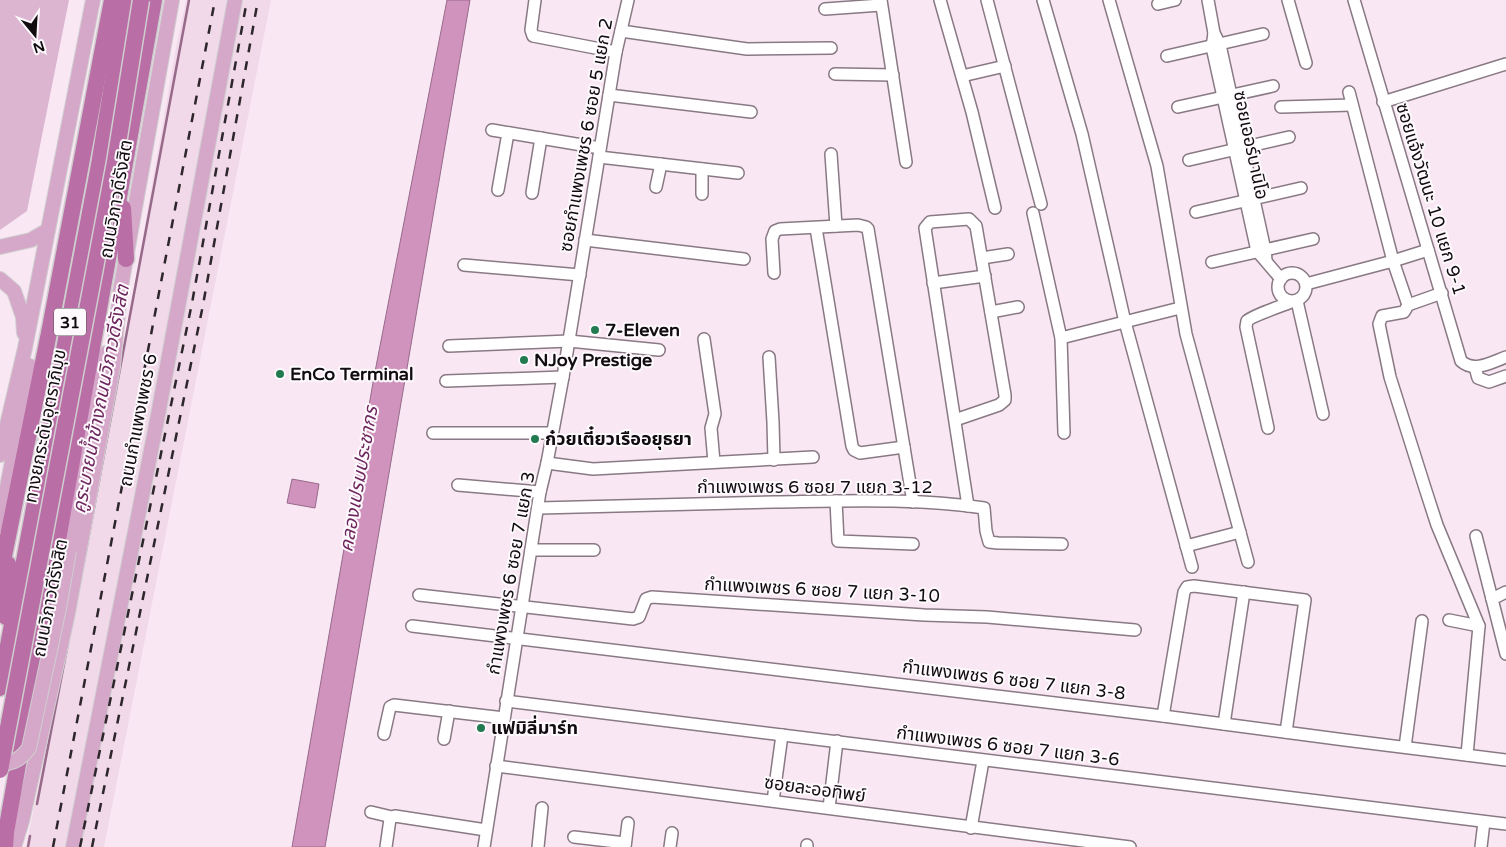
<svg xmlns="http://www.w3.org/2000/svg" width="1506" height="847" viewBox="0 0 1506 847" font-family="'Varela Round','Noto Sans Thai',sans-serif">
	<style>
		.built { fill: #f1d9ea }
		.green { fill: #dcb5d0 }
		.water { fill: #d093be; stroke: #976a8a }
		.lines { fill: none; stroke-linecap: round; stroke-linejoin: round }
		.stream { stroke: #976a8a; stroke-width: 2.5 }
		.minor-casing { stroke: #897984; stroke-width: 14 }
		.major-casing { stroke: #cfcecf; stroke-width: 16 }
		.highway-casing { stroke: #cfcecf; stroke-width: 19 }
		.minor { stroke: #fff; stroke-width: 11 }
		.major { stroke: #d5a8c9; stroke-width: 14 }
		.highway { stroke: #b96ea5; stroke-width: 16 }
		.rail { stroke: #2d272b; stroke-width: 2.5; stroke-dasharray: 9 9; stroke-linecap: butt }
		.major-bridge-casing { stroke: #cfcecf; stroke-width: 16; stroke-linecap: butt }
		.highway-bridge-casing { stroke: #cfcecf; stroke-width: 19; stroke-linecap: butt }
		.major-bridge { stroke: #d5a8c9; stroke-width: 14 }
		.highway-bridge { stroke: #b96ea5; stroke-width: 16 }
		.poi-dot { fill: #227b50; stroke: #fdf9fc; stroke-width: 2 }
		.labels { text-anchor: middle; stroke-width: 4; stroke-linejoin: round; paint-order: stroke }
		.shield { fill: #fdf9fc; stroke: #585357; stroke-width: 1 }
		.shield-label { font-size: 16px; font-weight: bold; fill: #110c10 }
		.street-label { font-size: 18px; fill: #110c10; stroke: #fdf9fc }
		.poi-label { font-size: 18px; font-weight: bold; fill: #110c10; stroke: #fdf9fc; text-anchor: start }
		.water-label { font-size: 19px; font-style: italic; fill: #6e275e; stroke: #fdf9fc }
	</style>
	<rect width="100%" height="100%" fill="#f9e8f3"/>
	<polygon class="built" points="186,0 271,0 104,847 26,847 100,481 176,48"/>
	<polygon class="green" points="0,0 69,0 27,211 0,230"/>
	<g class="water">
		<polygon points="447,0 470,0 325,847 292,847 374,377"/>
		<polygon points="292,479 319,484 315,508 287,503"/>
	</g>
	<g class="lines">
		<g class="stream">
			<polyline points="84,561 189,0"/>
			<polyline points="37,804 68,643"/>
			<polyline points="28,847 30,836"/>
		</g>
		<g class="minor-casing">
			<g id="minor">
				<polyline points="535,0 531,30 533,36 616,52"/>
				<polyline points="881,0 906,162"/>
				<polyline points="940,0 972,112 995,208"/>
				<polyline points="987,0 1041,204"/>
				<polyline points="1043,0 1082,134 1125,322 1192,567"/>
				<polyline points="1109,0 1157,166 1186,334 1248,562"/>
				<polyline points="1208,0 1214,33 1220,45 1265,250 1266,260"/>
				<polyline points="1288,0 1306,63"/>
				<path d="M1354 0 1461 361C1474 373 1492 362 1506 357"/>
				<polyline points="1158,4 1175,0"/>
				<polyline points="825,9 881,5"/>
				<polyline points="621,31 747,49 831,48"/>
				<polyline points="1214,33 1212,47 1257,251 1281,279"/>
				<polyline points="1167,56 1263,34"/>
				<polyline points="835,74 893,75"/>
				<polyline points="962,76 1005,66"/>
				<polyline points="1349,92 1393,261 1408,305"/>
				<polyline points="609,95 751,112"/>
				<polyline points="1383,102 1506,64"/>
				<polyline points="1178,107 1273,86"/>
				<polyline points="1281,107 1352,105"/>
				<polyline points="492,130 600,148"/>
				<polyline points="831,154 836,226"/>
				<polyline points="599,157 738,173"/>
				<polyline points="1189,160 1289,137"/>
				<polyline points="656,187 661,164"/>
				<polyline points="498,190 508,133"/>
				<polyline points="532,193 541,138"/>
				<polyline points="702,194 702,169"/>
				<polyline points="1196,212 1301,188"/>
				<polyline points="1033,213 1061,338 1064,433"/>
				<polyline points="816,228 852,446 854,450 860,453 904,447"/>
				<polyline points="585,240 744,259"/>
				<polyline points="982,258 1008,254"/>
				<polyline points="1212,262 1313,239"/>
				<polyline points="464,265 580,275"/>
				<circle cx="1292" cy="287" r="14"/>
				<polyline points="774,273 772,239 775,231 780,229 858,225 866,227 868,229 913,502"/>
				<polyline points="933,283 985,276"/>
				<polyline points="1306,284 1393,261 1428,250"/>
				<polyline points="1442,293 1408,305 1404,312 1382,316 1379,324 1390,377 1425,488 1437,525 1479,626 1467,755"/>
				<polyline points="1297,301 1323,414"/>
				<polyline points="991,312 1018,307"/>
				<polyline points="1061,338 1180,308"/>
				<polyline points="704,339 715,414 711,428 714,462"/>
				<polyline points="449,346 569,341 659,350"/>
				<polyline points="769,357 773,422 774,460"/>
				<polyline points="1475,367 1478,378 1489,382 1506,376"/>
				<polyline points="446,381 563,377"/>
				<polyline points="955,420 999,405 1005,400 1005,395 976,226 969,219 930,222 925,228 968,506"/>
				<path d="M1268 428 1246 327 1247 321C1251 316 1282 306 1291 302"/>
				<polyline points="433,433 552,433"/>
				<polyline points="547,463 593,469 813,457"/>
				<polyline points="458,485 540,492"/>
				<polyline points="836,501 838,541 913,544"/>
				<path d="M539 508C617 506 696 504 775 502 844 501 915 498 984 508L986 531 989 542 998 543 1062 544"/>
				<polyline points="1476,536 1492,599"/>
				<polyline points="1186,546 1240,532"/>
				<polyline points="531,550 594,550"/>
				<polyline points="1506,592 1492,599 1506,654"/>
				<polyline points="419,595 633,619 639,617 646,599 652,597 924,615 987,617 1135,630"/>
				<polyline points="1449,620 1479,626"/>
				<polyline points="412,626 1163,716 1345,740 1506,760"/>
				<polyline points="506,701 1506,824"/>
				<polyline points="1163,716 1184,592 1187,587 1194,586 1305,600 1286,732"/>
				<polyline points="1224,724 1244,592"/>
				<polyline points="384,734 390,707 394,705 504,718"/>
				<polyline points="444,739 449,711"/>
				<polyline points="1405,747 1422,621"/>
				<polyline points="496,766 1130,847"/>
				<polyline points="773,801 782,735"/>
				<polyline points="829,808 837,741"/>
				<polyline points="371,812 392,817"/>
				<polyline points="971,828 983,761"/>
				<polyline points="574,837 625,843"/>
				<polyline points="386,847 390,819 395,816 486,830"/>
				<polyline points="484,847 540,492 547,463 563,377 616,52 628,0"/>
				<polyline points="538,847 542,808"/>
				<polyline points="625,847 628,823"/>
				<polyline points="670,847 672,833"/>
				<polyline points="807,847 807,845"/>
				<polyline points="1481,847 1484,822"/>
			</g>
		</g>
		<g class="major-casing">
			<g id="major">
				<polyline points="0,247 31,240 48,230"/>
				<polyline points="0,279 14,291 23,317 24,333"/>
				<polyline points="0,455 25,348 93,0"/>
				<polyline points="0,525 30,366"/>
				<polyline points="69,551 106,353"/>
				<polyline points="14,847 22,821 68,613 113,367 120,292 172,0"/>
				<polyline points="73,847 158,415 235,0"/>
			</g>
		</g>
		<g class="highway-casing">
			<g id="highway">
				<polyline points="123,208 126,259"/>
				<polyline points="0,576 50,328 112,0"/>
				<polyline points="6,617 8,564"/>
				<polyline points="0,688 99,165 126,0"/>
				<polyline points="5,847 6,832 154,0"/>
			</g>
		</g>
		<use href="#minor" class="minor"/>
		<use href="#major" class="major"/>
		<use href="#highway" class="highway"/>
		<g class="rail">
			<polyline points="53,847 215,0"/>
			<polyline points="80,847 192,303 247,0"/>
			<polyline points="92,847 203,305 258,0"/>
		</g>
		<g class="major-bridge-casing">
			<path id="major-bridge" d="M0 764C14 763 21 759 29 748L59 608 69 551"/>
		</g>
		<g class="highway-bridge-casing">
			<polyline id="highway-bridge" points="0,770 115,162 141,0"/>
		</g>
		<use href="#major-bridge" class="major-bridge"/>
		<use href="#highway-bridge" class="highway-bridge"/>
	</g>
	<g class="poi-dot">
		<circle cx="595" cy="330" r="5"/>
		<circle cx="524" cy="360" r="5"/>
		<circle cx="280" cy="374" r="5"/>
		<circle cx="535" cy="439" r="5"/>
		<circle cx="481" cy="728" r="5"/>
	</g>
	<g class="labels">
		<rect class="shield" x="54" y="308.5" width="32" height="27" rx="4"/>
		<g class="shield-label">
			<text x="70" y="328">31</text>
		</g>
		<g class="street-label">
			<text transform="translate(586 135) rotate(-80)" y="6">ซอยกำแพงเพชร 6 ซอย 5 แยก 2</text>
			<text transform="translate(1251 145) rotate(78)" y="6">ซอยเออร์บานิโอ</text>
			<text transform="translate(116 199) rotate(-80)" y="6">ถนนวิภาวดีรังสิต</text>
			<text transform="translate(1431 199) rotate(73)" y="6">ซอยแจ้งวัฒนะ 10 แยก 9-1</text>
			<text transform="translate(138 420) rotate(-79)" y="6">ถนนกำแพงเพชร 6</text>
			<text transform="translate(45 426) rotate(-79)" y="6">ทางยกระดับอุตราภิมุข</text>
			<text x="815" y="493">กำแพงเพชร 6 ซอย 7 แยก 3-12</text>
			<text transform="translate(511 573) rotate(-80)" y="6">กำแพงเพชร 6 ซอย 7 แยก 3</text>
			<text transform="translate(822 590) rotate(3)" y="6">กำแพงเพชร 6 ซอย 7 แยก 3-10</text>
			<text transform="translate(50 598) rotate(-79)" y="6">ถนนวิภาวดีรังสิต</text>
			<text transform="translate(1014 680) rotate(7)" y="6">กำแพงเพชร 6 ซอย 7 แยก 3-8</text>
			<text transform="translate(1008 746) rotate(7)" y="6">กำแพงเพชร 6 ซอย 7 แยก 3-6</text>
			<text transform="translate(815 789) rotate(8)" y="6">ซอยละออทิพย์</text>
		</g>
		<g class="poi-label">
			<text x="605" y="336">7-Eleven</text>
			<text x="534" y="366">NJoy Prestige</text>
			<text x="290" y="380">EnCo Terminal</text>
			<text x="545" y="445">ก๋วยเตี๋ยวเรืออยุธยา</text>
			<text x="491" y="734">แฟมิลี่มาร์ท</text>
		</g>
		<g class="water-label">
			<text transform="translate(100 399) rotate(-79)" y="7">คูระบายน้ำข้างถนนวิภาวดีรังสิต</text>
			<text transform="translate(358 479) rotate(-80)" y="7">คลองเปรมประชากร</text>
		</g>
	</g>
	<g transform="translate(35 35) rotate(162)" stroke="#fdf9fc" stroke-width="4" paint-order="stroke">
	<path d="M0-4L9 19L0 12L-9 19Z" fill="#110c10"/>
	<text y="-8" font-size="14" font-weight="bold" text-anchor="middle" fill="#110c10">N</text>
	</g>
</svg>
